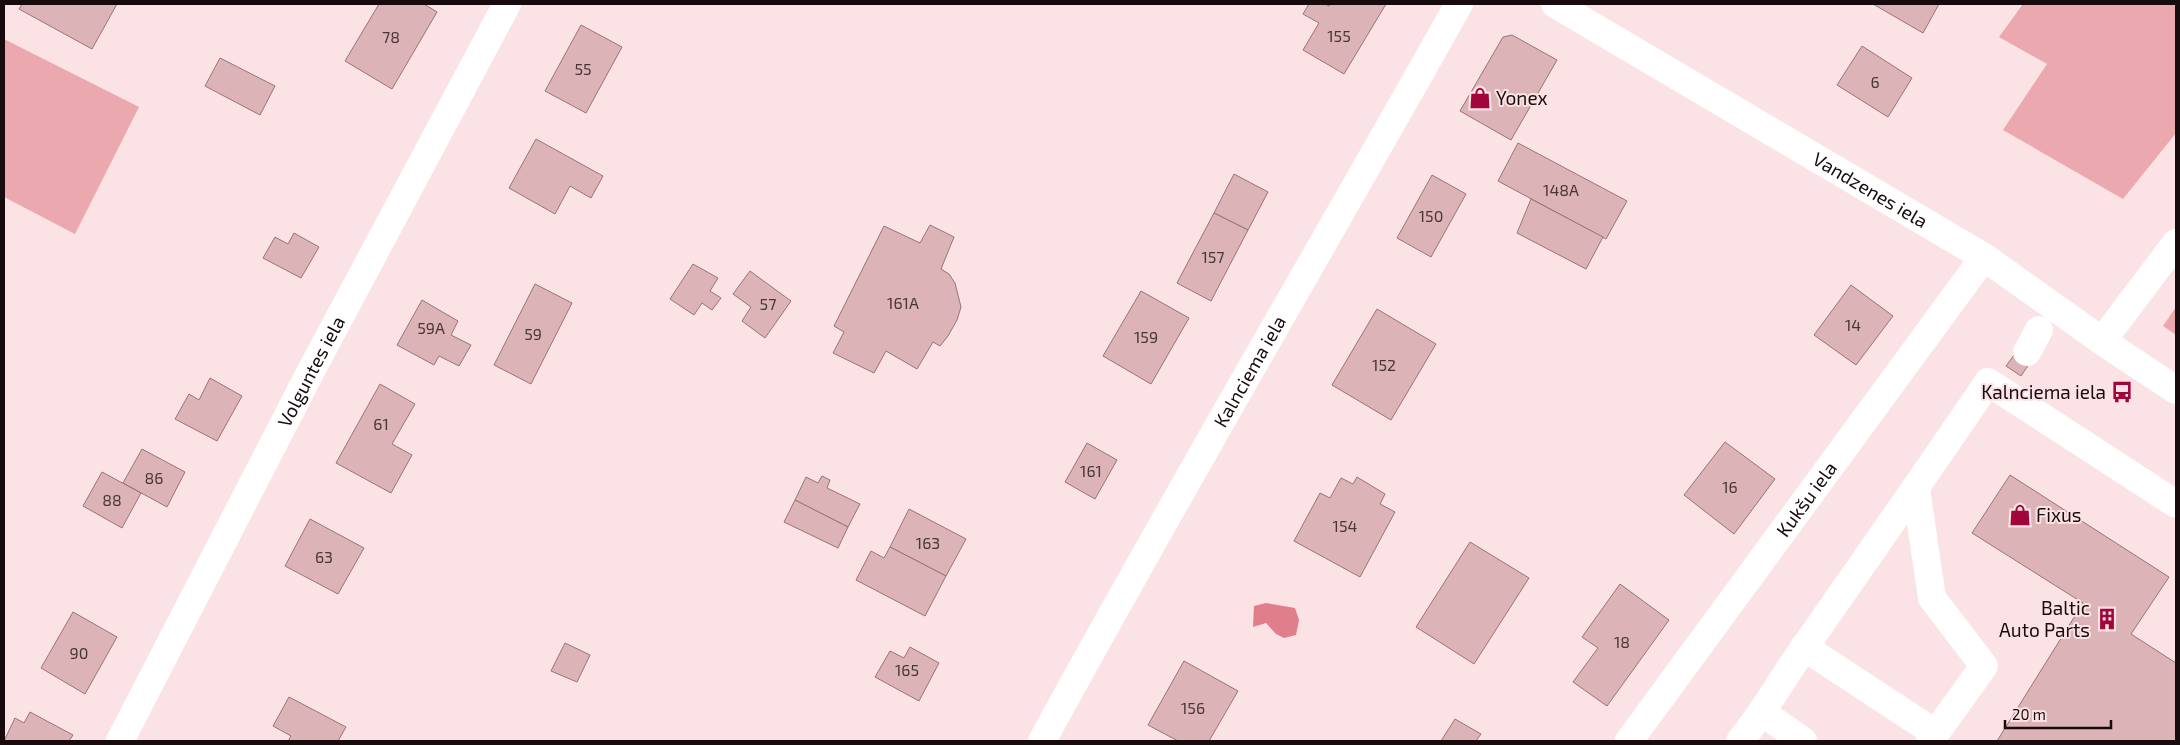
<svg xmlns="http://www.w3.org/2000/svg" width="2180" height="745" viewBox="0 0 2180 745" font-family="'Exo 2',sans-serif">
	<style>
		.green { fill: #eba8af }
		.water { fill: #e07e8c }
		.building { fill: #dcb4b7; stroke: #997377 }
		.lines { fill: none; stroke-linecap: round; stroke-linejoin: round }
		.minor { stroke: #fff; stroke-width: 28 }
		.labels { text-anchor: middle; stroke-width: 4; stroke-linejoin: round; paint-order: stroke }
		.number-label { font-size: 16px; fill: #493538 }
		.poi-label { font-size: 19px; fill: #180b0d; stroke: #fbe2e4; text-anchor: start }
		.street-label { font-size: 19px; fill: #180b0d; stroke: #fbe2e4 }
	</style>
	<rect width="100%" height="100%" fill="#fbe2e4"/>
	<g class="green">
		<polygon points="2023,4 2176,4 2176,133 2123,199 2003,130 2047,64 1999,37"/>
		<polygon points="4,39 139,107 75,234 4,197"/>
		<polygon points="2176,307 2176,335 2163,326"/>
	</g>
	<polygon class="water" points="1266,603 1295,608 1299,620 1296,635 1284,638 1276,634 1266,623 1253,627 1254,606"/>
	<g class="building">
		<polygon points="22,4 117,4 92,49 19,9"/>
		<polygon points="379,4 424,4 437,12 392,89 345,61"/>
		<polygon points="1309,4 1325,4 1329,6 1331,4 1386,4 1344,74 1303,50 1319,23 1303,14"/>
		<polygon points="1873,4 1939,4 1923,33"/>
		<polygon points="581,25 622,47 586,113 545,91"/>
		<polygon points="1512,35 1557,60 1511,140 1460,111 1503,37"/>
		<polygon points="1862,46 1912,78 1888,117 1837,85"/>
		<polygon points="220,58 275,86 260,115 205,86"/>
		<polygon points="536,139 603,176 591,198 570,186 555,214 509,188"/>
		<polygon points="1518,143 1627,201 1606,239 1498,181"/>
		<polygon points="1234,174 1268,192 1248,230 1214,213"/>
		<polygon points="1432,175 1466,194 1431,257 1397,238"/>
		<polygon points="1531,199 1603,237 1586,269 1517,233"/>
		<polygon points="1214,213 1248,230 1211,301 1177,283"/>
		<polygon points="930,225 954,237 941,269 949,274 955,283 961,307 957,320 948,336 940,346 933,342 917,369 886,351 874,373 833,353 844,332 834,326 884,226 920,243"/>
		<polygon points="294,233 319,247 301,278 263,258 275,237 288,244"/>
		<polygon points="693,264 718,278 710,291 721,298 712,310 702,303 694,315 670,299"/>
		<polygon points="750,271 791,301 765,338 742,321 751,307 733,294"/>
		<polygon points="535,284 572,303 531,384 494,365"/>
		<polygon points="1851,285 1893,316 1856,365 1814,335"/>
		<polygon points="1141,291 1189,318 1151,384 1103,356"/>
		<polygon points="422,300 458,321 451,335 471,345 459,366 439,356 434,365 397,345"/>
		<polygon points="1377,309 1436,344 1391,420 1332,385"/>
		<polygon points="2017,351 2031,361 2021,376 2006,366"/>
		<polygon points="210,378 242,396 217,441 175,419 189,394 199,400"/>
		<polygon points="380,384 415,404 392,444 412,455 391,493 336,463"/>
		<polygon points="1725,442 1775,479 1734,534 1684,495"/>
		<polygon points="1087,443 1117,460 1095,499 1065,482"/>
		<polygon points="142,449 185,472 167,507 123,483"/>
		<polygon points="102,472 141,493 122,528 83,506"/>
		<polygon points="2010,475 2169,577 2131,634 2176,663 2176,741 1997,741 2083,603 1972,533"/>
		<polygon points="822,476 830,480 827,488 860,504 848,527 795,500 806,477 818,483"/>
		<polygon points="1357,477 1385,494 1380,504 1395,512 1360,577 1294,541 1320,493 1330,498 1341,478 1353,484"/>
		<polygon points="795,500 848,527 838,548 784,522"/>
		<polygon points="909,509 966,539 946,576 890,547"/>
		<polygon points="310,519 364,548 338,594 285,566"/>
		<polygon points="1470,542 1529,578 1474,664 1416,627"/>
		<polygon points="890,547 946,576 925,616 856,580 871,551 884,558"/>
		<polygon points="1620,584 1669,620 1607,706 1573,682 1598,648 1582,637"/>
		<polygon points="73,612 117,637 85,694 41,668"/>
		<polygon points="565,643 590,655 577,682 551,671"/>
		<polygon points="910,647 939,663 919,701 875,677 890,651 904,658"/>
		<polygon points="1184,661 1238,691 1209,741 1178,741 1148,725"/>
		<polygon points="289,697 346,727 338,741 288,741 291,736 273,726"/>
		<polygon points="30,712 73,735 69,741 4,741 15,718 24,723"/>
		<polygon points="1455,719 1481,734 1476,741 1441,741"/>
	</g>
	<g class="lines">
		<g class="minor">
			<path id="s1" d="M1555 4 1984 257 2102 341 2176 390"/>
			<polyline points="2102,341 2176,243"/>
			<polyline points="2027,352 2039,330"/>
			<polyline points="1916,489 1932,598 1984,666 1930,741"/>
			<polyline points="1804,647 1935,733"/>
			<polyline points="1763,713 1803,741"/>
			<path id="s2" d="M120 741 312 369 507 4"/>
			<path id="s3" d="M1042 741C1177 493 1321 250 1459 4"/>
			<path id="s4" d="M1629 741 1984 257"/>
			<path d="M1740 741C1766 709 1786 672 1811 638 1870 553 1930 468 1988 382L2176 504"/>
		</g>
	</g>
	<defs>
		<g id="shop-bare" transform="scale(1.725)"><path d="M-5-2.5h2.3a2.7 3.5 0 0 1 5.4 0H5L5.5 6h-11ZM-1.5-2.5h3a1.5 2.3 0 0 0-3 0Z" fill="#a2053c" stroke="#fbe2e4" stroke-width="2.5" paint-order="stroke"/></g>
		<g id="bus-bare" transform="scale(1.725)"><path d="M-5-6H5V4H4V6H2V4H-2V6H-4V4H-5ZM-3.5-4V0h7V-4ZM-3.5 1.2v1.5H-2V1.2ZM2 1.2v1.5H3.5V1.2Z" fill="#a2053c" stroke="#fbe2e4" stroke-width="2.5" paint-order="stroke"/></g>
		<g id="building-bare" transform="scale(1.725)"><path d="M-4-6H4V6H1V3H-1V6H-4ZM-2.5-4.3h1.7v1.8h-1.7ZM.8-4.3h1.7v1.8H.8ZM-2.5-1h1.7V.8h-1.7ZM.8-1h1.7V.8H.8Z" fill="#a2053c" stroke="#fbe2e4" stroke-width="2.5" paint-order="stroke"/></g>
	</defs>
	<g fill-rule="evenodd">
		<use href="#shop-bare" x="1480" y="98"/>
		<use href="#bus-bare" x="2122" y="392"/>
		<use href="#shop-bare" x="2020" y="515"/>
		<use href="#building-bare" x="2107" y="619"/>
	</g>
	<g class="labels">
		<g class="number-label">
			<text x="1339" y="42">155</text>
			<text x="391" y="43">78</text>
			<text x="583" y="75">55</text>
			<text x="1875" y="88">6</text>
			<text x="1561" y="196">148A</text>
			<text x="1431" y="222">150</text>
			<text x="1213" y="263">157</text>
			<text x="903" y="309">161A</text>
			<text x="768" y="310">57</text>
			<text x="1853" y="331">14</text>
			<text x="431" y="334">59A</text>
			<text x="533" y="340">59</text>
			<text x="1146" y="343">159</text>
			<text x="1384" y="371">152</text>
			<text x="381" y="430">61</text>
			<text x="1091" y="477">161</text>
			<text x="154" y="484">86</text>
			<text x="1730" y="493">16</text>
			<text x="112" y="506">88</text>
			<text x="1345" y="532">154</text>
			<text x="928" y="549">163</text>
			<text x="324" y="563">63</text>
			<text x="1622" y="648">18</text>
			<text x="79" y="659">90</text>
			<text x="907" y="676">165</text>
			<text x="1193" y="714">156</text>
		</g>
		<g class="poi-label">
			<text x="1496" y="105">Yonex</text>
			<text x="2106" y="399" text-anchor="end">Kalnciema iela</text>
			<text x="2036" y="522">Fixus</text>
			<text x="2090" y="615" text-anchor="end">Baltic<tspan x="2090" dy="22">Auto Parts</tspan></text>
		</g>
		<g class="street-label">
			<text dy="7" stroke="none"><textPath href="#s1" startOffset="366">Vandzenes iela</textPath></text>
			<text dy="7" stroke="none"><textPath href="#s2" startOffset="416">Volguntes iela</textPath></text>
			<text dy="7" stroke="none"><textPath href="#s3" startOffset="424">Kalnciema iela</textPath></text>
			<text dy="7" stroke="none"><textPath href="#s4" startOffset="300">Kukšu iela</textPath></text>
		</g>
	</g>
	<rect width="2180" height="745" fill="none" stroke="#180b0d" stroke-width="10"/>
	<path d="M2005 720v8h106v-8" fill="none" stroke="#180b0d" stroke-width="2.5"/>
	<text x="2012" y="720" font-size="15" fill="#180b0d" stroke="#fbe2e4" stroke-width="4" paint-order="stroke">20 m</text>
</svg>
